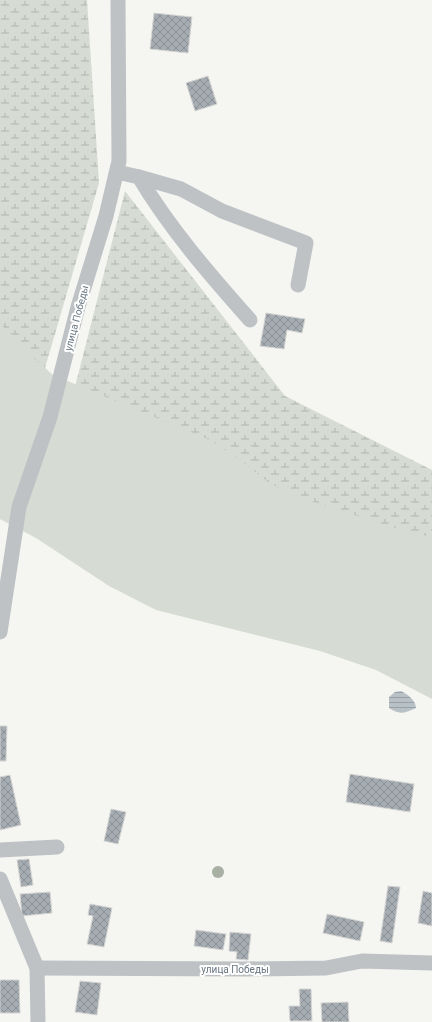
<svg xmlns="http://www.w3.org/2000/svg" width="432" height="1022" viewBox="0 0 432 1022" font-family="Roboto,sans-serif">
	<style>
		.wetland { fill: url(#wetland-marsh) }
		.green { fill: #d6dbd3 }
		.water { fill: url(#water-rules) }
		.building { fill: url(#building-cross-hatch); stroke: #d6d6d4 }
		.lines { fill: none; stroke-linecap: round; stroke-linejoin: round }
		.street { stroke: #bec2c5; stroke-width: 15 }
		.tree { fill: #a8b0a4 }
		.labels { text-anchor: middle; stroke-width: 4; stroke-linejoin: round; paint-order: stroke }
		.street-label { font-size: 10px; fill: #677580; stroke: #fff }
	</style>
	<defs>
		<pattern id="wetland-marsh" width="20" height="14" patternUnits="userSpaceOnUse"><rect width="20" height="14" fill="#d6dbd3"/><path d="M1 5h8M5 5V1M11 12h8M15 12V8" fill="none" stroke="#b1b6b0"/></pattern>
		<pattern id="water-rules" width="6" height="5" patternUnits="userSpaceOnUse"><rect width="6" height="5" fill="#b8c1c6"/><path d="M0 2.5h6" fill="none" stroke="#99a1a6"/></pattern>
		<pattern id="building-cross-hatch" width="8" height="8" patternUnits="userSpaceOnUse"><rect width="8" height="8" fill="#a6adb2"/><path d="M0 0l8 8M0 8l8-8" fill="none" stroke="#8b9196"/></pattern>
	</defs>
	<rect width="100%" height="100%" fill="#f5f5f2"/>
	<g class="wetland">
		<polygon points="0,0 87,0 99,183 5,505 0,503"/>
		<polygon points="125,191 285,396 432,470 432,695 43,512"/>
	</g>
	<polygon class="green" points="0,322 10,337 53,375 210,440 239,459 268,482 292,495 411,533 432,537 432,699 376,670 320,651 156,610 109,586 36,538 0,519"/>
	<path class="water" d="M401 691C408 695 415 699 416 708 406 713 399 715 389 708V697L395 692Z"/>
	<g class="building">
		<polygon points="154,13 192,17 188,53 150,49"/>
		<polygon points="208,76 217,104 195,111 186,83"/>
		<polygon points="266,313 305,319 302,333 287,330 284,349 260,346"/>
		<polygon points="0,726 7,726 6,761 0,761"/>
		<polygon points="350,774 414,784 410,812 346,802"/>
		<polygon points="10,775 21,825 0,830 0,777"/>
		<polygon points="111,809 126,812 118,844 104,841"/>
		<polygon points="29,859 33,885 21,887 17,860"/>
		<polygon points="388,886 400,887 392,943 380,941"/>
		<polygon points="423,891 432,893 432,926 418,923"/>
		<polygon points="50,892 52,913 22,916 20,894"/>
		<polygon points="90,904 112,908 104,947 87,944 93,916 88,915"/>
		<polygon points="327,914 364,922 360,941 323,933"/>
		<polygon points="196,930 226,934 223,950 194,946"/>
		<polygon points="230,932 251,934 248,960 236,959 237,952 229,951"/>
		<polygon points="0,980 19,980 20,1013 0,1013"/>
		<polygon points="80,981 101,983 97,1015 75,1012"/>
		<polygon points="299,989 311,989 312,1021 290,1021 289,1006 300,1006"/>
		<polygon points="348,1002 349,1022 322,1022 321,1003"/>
	</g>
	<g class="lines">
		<g class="street">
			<path d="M117 172 139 177C170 229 210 275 250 320"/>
			<polyline points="139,177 181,189 222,211 306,243 298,285"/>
			<polyline points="0,632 19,507 50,417 78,307 106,216 119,161 118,0"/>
			<polyline points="0,850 57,847"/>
			<polyline points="0,879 37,968 38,1022"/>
			<polyline points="37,968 245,969 326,968 362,961 432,963"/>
		</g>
	</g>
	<circle class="tree" cx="218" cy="872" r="6"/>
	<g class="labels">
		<g class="street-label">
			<text transform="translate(76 318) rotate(-75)" y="4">улица Победы</text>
			<text x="235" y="973">улица Победы</text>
		</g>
	</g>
</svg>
